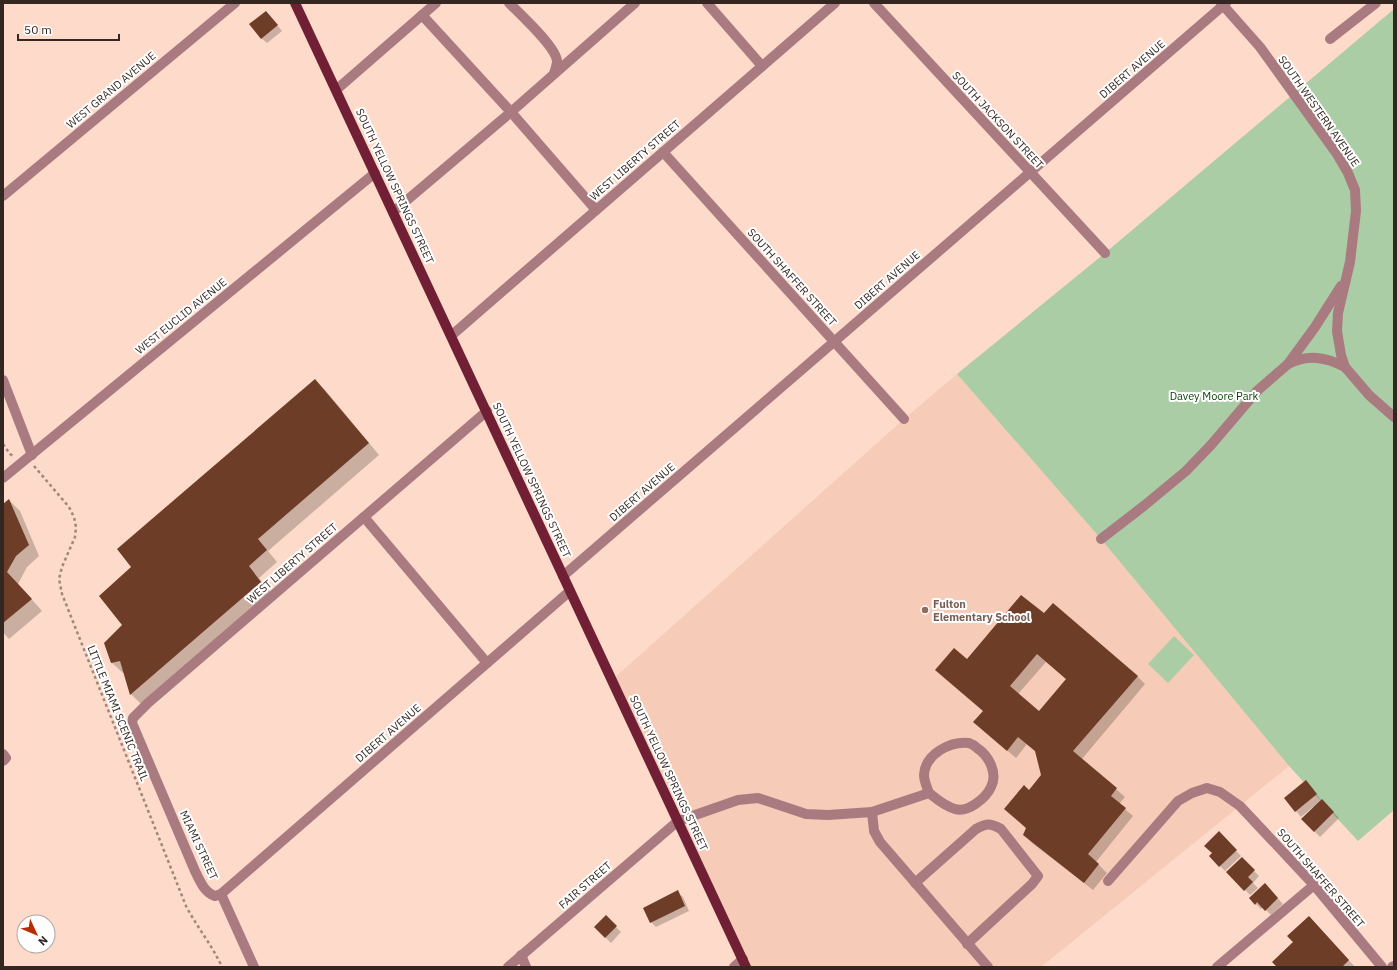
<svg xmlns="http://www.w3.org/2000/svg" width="1397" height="970" viewBox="0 0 1397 970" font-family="'IBM Plex Sans',sans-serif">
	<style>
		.built { fill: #f6ccb8 }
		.green { fill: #abcda6 }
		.shadow { fill: #0003; fill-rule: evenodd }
		.building { fill: #6d3d27; fill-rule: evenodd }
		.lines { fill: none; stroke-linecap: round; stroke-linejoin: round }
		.path { stroke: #9f877b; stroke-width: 2.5; stroke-dasharray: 3 3; stroke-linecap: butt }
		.minor { stroke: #aa7a81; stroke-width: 10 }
		.major { stroke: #711f35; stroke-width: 10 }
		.education-dot { fill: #8d6e63; stroke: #fff; stroke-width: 1.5 }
		.labels { text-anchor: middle; stroke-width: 4; stroke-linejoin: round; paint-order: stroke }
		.street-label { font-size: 11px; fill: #342721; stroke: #fff }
		.park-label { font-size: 11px; fill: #053f01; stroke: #fff }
		.education-label { font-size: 11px; font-weight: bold; fill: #785e54; stroke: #fff; text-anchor: start }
	</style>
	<rect width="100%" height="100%" fill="#fddac9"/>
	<polygon class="built" points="957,374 1101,539 1289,766 1041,967 746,967 612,680 904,419"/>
	<g class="green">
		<polygon points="1394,9 1394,810 1358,841 1289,766 1101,539 957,374 1105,253"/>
		<polygon points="1174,636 1194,655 1168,683 1148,664"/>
	</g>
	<g class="shadow">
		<polygon points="266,12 282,31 267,43 261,38"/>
		<polygon points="315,380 326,391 379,455 268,551 277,562 259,578 272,594 142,705 131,694 125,673 123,673 111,662 124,625 133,567"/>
		<polygon points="9,500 20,511 39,556 27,567 18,584 42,611 9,639 3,632 3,505"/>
		<path d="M1044 615 1137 676 1145 684 1082 759 1125 797 1119 804 1133 816 1096 862 1107 873 1093 890 1032 843 1024 834 1027 829 1029 791 1042 775 1036 752 1027 744 1016 758 983 730 984 711 967 660ZM1046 662 1067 680 1039 712 1018 694Z"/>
		<polygon points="1311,787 1321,800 1339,818 1320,837 1303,819 1314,809 1313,807 1301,817 1285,798"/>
		<polygon points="1219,833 1241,856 1225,871 1210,856 1213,853"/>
		<polygon points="1242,859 1259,876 1253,883 1258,888 1250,895 1228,872"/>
		<polygon points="1270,890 1283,904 1271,915 1263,907 1261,909 1250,898"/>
		<polygon points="677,892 683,897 689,911 656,927 651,922"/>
		<polygon points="606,917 621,932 611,943 595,927"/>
		<polygon points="1320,929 1355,967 1278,967"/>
	</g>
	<g class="building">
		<polygon points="266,11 278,25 261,39 249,24"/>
		<polygon points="315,379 369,443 258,539 267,550 249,566 261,582 130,695 120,661 111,663 104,643 122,625 99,596 131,567 117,549"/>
		<polygon points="9,499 29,545 16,556 7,572 32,599 3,623 3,504"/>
		<path d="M1021 595 1044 613 1053 603 1138 676 1073 751 1117 788 1111 796 1126 808 1088 854 1099 864 1084 883 1023 835 1026 828 1004 809 1024 785 1029 790 1041 775 1035 751 1018 737 1007 751 973 722 983 711 935 670 954 648 967 659ZM1037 654 1066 679 1039 711 1010 686Z"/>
		<polygon points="1306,780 1317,794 1295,812 1284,798"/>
		<polygon points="1322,799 1334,812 1314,832 1301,819"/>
		<polygon points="1219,831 1237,850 1219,867 1209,856 1212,853 1204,846"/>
		<polygon points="1242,857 1255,870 1248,877 1253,882 1244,891 1226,872"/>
		<polygon points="1265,883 1278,898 1265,911 1257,902 1255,905 1249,898"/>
		<polygon points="678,890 685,906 650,923 643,908"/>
		<polygon points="606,915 617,926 605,938 594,927"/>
		<polygon points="1309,916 1349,960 1342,967 1277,967 1272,962 1293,942 1287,936"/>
	</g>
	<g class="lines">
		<g class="path">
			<polyline points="3,444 10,454 13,456"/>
			<path d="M34 466 69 507 74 517 76 527 75 537 62 567 59 579 62 594 186 906C197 927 212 945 222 967"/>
		</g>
		<g class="minor">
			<path d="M509 3C520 14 556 47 557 61 557 65 555 70 554 74"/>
			<polyline points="707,3 762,66"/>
			<polyline points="874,3 1105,253"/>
			<polyline points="1221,3 1260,47 1337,154 1348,173 1355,190 1356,211 1350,262 1338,313 1337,331 1341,355 1345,367 1369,395 1394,417"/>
			<polyline points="422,15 511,112 596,210"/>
			<polyline points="1330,39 1376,3"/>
			<polyline points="336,90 436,3"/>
			<polyline points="663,152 904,419"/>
			<polyline points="3,196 235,3"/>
			<polyline points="393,212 511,112 635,3"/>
			<polyline points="452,335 835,3"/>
			<path d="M1288 364C1308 354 1326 357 1345 367"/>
			<polyline points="3,380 32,455"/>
			<path d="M487 411 148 703 133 718 132 723 195 871C200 881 204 892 215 896L221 894 570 591"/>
			<polyline points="3,478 375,173"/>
			<polyline points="364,517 487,663"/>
			<polyline points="1101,539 1145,505 1186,471 1211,445 1257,391 1288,364 1315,327 1341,286"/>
			<polyline points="563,576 1226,3"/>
			<polyline points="3,754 6,758 3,761"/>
			<polyline points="872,812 874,831 880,842 988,967"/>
			<polyline points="1108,881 1178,801 1192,793 1207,788 1220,792 1240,806 1314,885 1382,967"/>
			<path d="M915 883 976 829C987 823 990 823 1001 829L1038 876 1032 884 967 944"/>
			<polyline points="221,894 254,967"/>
			<polyline points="521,955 526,967"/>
			<path d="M508 967 678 821 738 800 758 798 806 814 828 815 872 812 929 793C937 799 944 806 955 809 968 813 986 798 991 787 998 773 989 756 977 748 975 746 972 744 969 743 950 741 925 754 924 775 924 780 927 788 929 793"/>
			<polyline points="734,967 743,959"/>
			<polyline points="1217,967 1314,885"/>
			<polyline points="1392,967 1394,966"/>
		</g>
		<polyline class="major" points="295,3 746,967"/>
	</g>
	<circle class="education-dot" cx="925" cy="610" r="4"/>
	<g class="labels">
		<g class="street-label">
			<text transform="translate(1132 69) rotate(-41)" y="4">DIBERT AVENUE</text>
			<text transform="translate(111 90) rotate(-40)" y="4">WEST GRAND AVENUE</text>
			<text transform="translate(1319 111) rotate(55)" y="4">SOUTH WESTERN AVENUE</text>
			<text transform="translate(998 120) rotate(47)" y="4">SOUTH JACKSON STREET</text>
			<text transform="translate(635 160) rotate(-41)" y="4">WEST LIBERTY STREET</text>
			<text transform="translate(395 186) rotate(65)" y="4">SOUTH YELLOW SPRINGS STREET</text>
			<text transform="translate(792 277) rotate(48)" y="4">SOUTH SHAFFER STREET</text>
			<text transform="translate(887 280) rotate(-41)" y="4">DIBERT AVENUE</text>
			<text transform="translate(181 316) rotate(-39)" y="4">WEST EUCLID AVENUE</text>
			<text transform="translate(532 480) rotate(65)" y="4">SOUTH YELLOW SPRINGS STREET</text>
			<text transform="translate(642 492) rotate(-41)" y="4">DIBERT AVENUE</text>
			<text transform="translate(292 563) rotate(-41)" y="4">WEST LIBERTY STREET</text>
			<text transform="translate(118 713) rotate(68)" y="4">LITTLE MIAMI SCENIC TRAIL</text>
			<text transform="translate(388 733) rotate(-41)" y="4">DIBERT AVENUE</text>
			<text transform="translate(669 773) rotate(65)" y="4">SOUTH YELLOW SPRINGS STREET</text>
			<text transform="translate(199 845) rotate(65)" y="4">MIAMI STREET</text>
			<text transform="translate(1321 878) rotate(49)" y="4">SOUTH SHAFFER STREET</text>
			<text transform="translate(585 885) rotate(-41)" y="4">FAIR STREET</text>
		</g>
		<g class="park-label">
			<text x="1214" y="400">Davey Moore Park</text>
		</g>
		<g class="education-label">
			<text x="933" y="608">Fulton<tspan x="933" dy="13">Elementary School</tspan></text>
		</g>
	</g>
	<rect width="1397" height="970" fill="none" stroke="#342721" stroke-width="8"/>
	<g transform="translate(36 934) rotate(134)"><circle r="19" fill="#ffffff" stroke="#aea9a6"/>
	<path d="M0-3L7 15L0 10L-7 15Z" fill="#b72c00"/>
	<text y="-6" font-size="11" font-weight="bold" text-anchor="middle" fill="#342721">N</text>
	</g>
	<path d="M18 34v6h101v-6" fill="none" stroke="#342721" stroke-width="2"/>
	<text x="24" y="34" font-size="12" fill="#342721" stroke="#ffffff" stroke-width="3" paint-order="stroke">50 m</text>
</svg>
